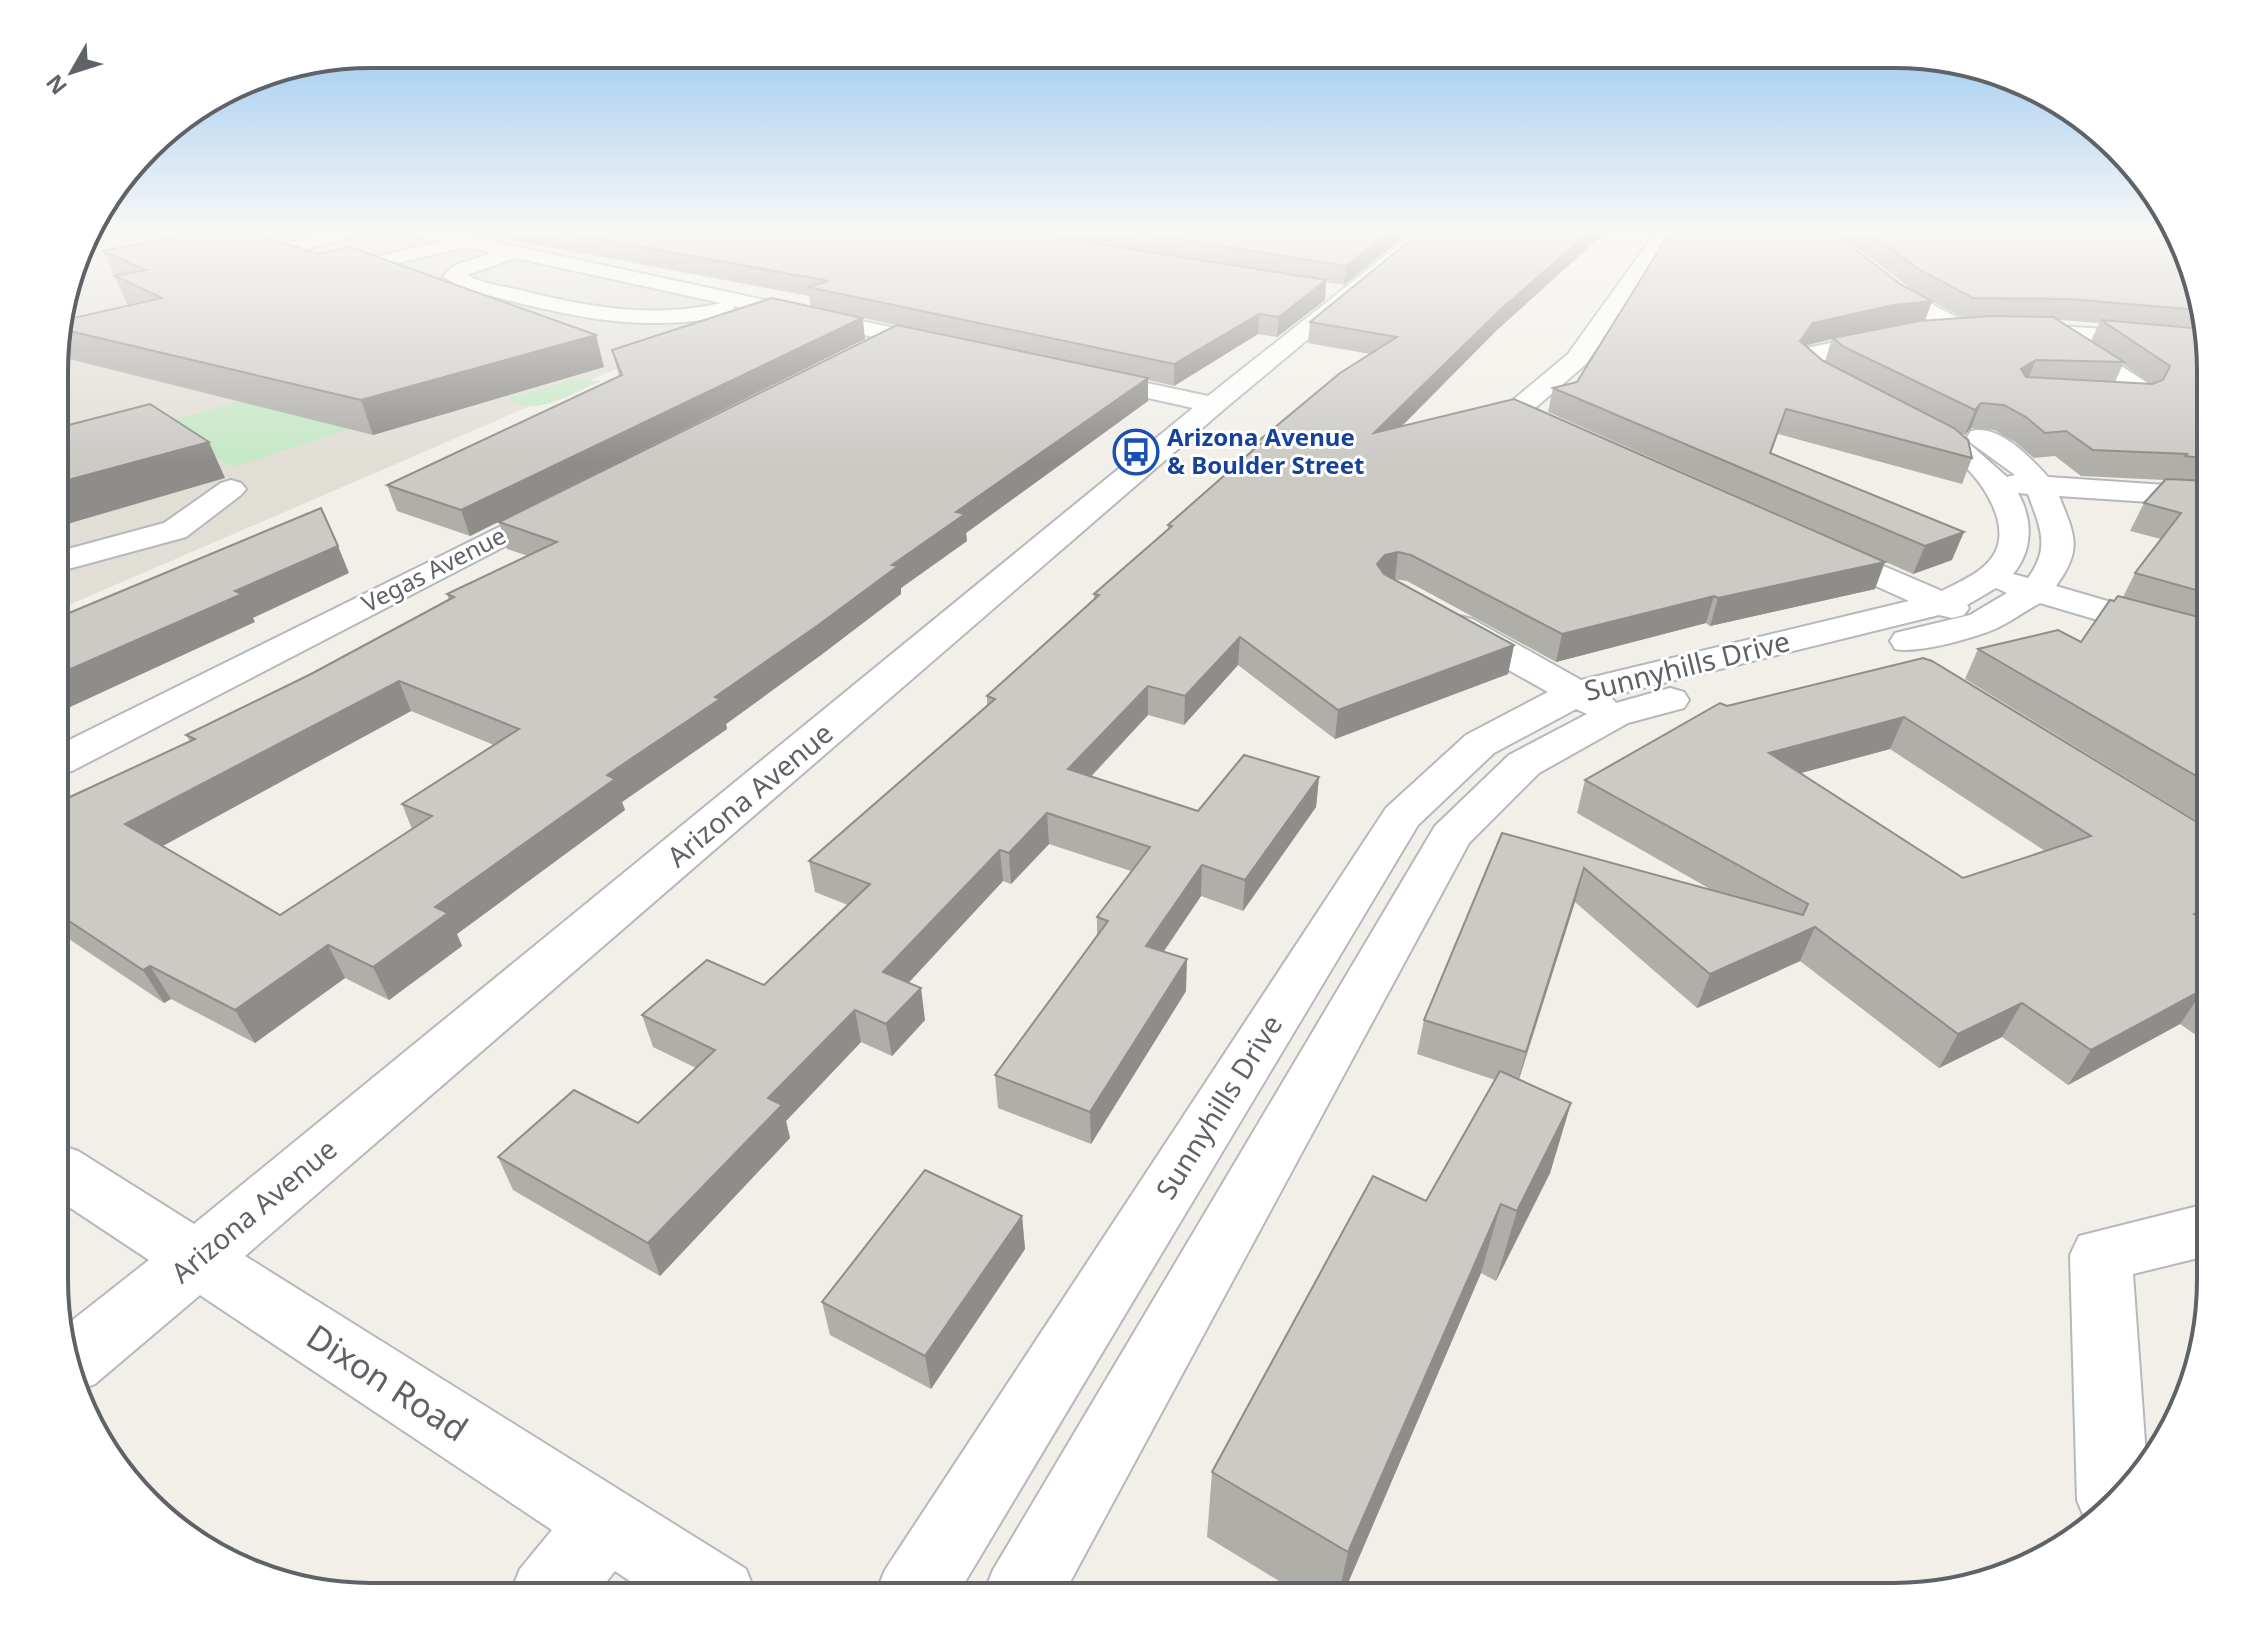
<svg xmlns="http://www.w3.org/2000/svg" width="2265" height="1651" viewBox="0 0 2265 1651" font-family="'Noto Sans',sans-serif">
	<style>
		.education { fill: #e1ded6 }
		.green { fill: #c5e8c5 }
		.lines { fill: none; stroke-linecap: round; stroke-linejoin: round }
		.minor-casing { stroke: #b5b8bc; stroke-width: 4 }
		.minor { fill: #fff; fill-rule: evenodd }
		.wall { fill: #afaea9; fill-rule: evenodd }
		.shaded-wall { fill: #8f8d8a }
		.building { fill: #cccac5; stroke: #8f8d8a; stroke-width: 2; fill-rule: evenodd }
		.labels { text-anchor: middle; stroke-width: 6; stroke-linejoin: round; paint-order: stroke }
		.far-transit-label { font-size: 24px; font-weight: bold; fill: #164399; stroke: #fff; text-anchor: start }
		.far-street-label { font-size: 24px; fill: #5f6368; stroke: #fff }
		.street-label { font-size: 28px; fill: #5f6368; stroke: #fff }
		.near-street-label { font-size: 34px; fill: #5f6368; stroke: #fff }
		.rim { fill: none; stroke: #5f6368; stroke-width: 4 }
	</style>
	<rect width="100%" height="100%" fill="#f1efe8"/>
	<polygon class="education" points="88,229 367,229 751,311 57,610 57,330"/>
	<g class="green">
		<path d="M571 380 601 381C574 392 535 419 507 399Z"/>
		<polygon points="458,395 232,467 163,423 253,398"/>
	</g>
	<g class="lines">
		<g class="minor-casing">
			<g id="minor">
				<path d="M337 229H370L368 233 290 253 330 267 441 242 401 233 399 229H436L941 338 949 340 953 345 949 350 941 352 734 306 733 314C637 337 553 312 461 288L443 276 455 265 492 253 465 247 329 279 262 257 259 253 262 249ZM516 258 721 303C653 319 586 307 520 290 502 286 483 284 467 275Z"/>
				<polygon points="1419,229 1440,229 1222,411 245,1256 746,1569 757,1597 652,1596 615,1571 595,1596 509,1596 520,1569 552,1530 200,1295 95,1384 80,1390 60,1330 149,1260 57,1199 57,1144 78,1151 194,1224 1193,408 1081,383 1078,378 1081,373 1090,371 1208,396"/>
				<polygon points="1658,229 1677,229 1586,364 1534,409 1572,426 1576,432 1572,438 1552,438 1507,417 1503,411 1507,405 1568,354"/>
				<polygon points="1879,272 1886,274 1911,293 1994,337 1998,342 1994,347 1978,347 1895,303 1869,278"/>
				<polygon points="2192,283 2208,341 2198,340 2184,314 2179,289 2183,285"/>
				<polygon points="2019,324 2162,332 2166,337 2162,342 2154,344 2083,341 2152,386 2156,391 2149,402 2140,405 2092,401 2088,396 2092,391 2123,389 2061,347 2059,340 2011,336 2008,331 2011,326"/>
				<polygon points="1886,331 1894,333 1898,338 1894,343 1822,361 1860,384 1864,389 1860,394 1842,394 1796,363 1807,348"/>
				<path d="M1922 418 1964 439 2007 477 2015 475 1971 443 1967 437 1971 431C1999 424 2031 458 2048 477L2210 488V506L2059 496C2075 536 2083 549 2056 586L2210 631V653L2040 603C2025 611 2011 622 1995 629 1974 638 1917 654 1895 649L1890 641 1895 633 1970 615 2007 593 1996 588 1967 605 1969 608 1964 615 1952 618 1939 615 1610 696 1616 703 1670 688 1684 692 1689 700 1684 708 1628 723 1539 773 1469 843 1062 1597H982L993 1570 1435 826 1509 755 1587 714 1576 709 1494 753 1418 825 956 1597H874L885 1570 1386 808 1466 735 1548 692 1446 635 1441 627 1446 619 1459 616 1472 619 1581 680 1909 601 1814 558 1809 551 1814 544 1825 541 1942 591C1959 582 1982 573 1993 556 2013 526 1982 480 1960 462 1945 450 1919 442 1909 426L1912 420ZM2018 493 2028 494C2040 527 2051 547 2028 578L2013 574C2033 550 2033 520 2018 493Z"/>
				<polygon points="231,480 241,483 246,489 241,495 186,537 57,572 57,552 164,523 221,483"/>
				<polygon points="556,499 567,502 571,508 567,514 72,771 57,774 57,746"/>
				<polygon points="2198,1206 2210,1210 2210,1262 2198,1258 2133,1274 2147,1470 2086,1522 2077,1500 2070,1255 2079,1236"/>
			</g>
		</g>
		<use href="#minor" class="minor"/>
	</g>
	<g class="wall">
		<path d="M453 229H1414L1344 285 1326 282 1325 300 1277 337 1258 334 1174 386 1148 380V401L966 533 967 541 901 588V594L821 655 726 724 727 729 622 802 625 810 457 934 462 946 389 1000 345 978 255 1043 171 999 164 1003 57 931V803L190 741 186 735 311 674 449 600 447 594 528 556 507 549 499 522 896 325 863 318 865 339 470 536 397 511 387 485 619 376 612 350 811 307 809 296ZM411 711 494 745 402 804 412 829 280 915 163 846Z"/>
		<path d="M1672 229H2118L2117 232 2192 281H2188L2191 293 2200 311 2192 328 2210 351V829L1965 679 1978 649 2081 642 2114 601 2123 597 2135 573 2161 539 2130 531 2144 503 2164 480 2081 476 2055 456 2034 458 2015 442 1994 430 1971 428 1965 435 1958 432 1972 458 1962 484 1778 434 1771 454 1952 560 1913 574 1548 412 1553 388 1577 382ZM1837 235 1841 236 1913 290 1900 284ZM1932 301 1963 318 1925 321ZM2058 320H2060L2099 323 2091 341ZM1832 339 1825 361 1832 366 1823 361 1806 346ZM2123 364 2151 384 2115 382Z"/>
		<polygon points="2137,229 2177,229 2179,234 2175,234"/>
		<polygon points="251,233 604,367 373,435 57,356 57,330 60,321 128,306 103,251"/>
		<polygon points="1310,322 1496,331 1401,427 1875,589 1710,626 1706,623 1556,662 1407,581 1393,579 1514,645 1508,674 1335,739 1238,665 1184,725 1148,715 1091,777 1198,811 1319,777 1316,807 1243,911 1201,896 1163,951 1186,991 1091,1144 998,1108 995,1075 1097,936 1097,917 1131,871 1049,844 1011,884 1003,881 908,982 925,1020 892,1056 861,1042 786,1121 790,1138 660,1276 513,1190 498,1157 638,1123 696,1068 653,1047 642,1015 764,985 848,905 815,892 809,861 987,705 987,696 1094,600 1094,594 1168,530 1168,525 1255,448 1256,443 1370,354 1308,343"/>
		<path d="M1923 658 2210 830V1045L2180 1024 2068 1085 2002 1037 1939 1068 1800 961 1697 1008 1575 902 1519 1080 1571 1103 1550 1173 1496 1281 1481 1273 1342 1597H1305L1207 1537 1212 1472 1426 1201 1495 1080 1417 1054 1424 1020 1502 833 1710 889 1577 813 1585 780 1727 706ZM1890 749 2045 851 1963 878 1800 773Z"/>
		<polygon points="1022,1216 1025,1249 931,1389 830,1335 822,1302"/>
	</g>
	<g class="shaded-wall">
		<polygon points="1393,229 1414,229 1344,285 1346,266"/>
		<polygon points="1593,229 1609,229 1496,331 1371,457 1374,433 1500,310"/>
		<polygon points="2188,267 2192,281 2182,282 2186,269"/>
		<polygon points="1326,280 1325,300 1277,337 1279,317"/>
		<polygon points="1932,301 1924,322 1886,327 1806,345 1793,363 1800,341 1813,323 1893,305"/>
		<polygon points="1259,314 1258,334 1174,386 1174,364"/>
		<polygon points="862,318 865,339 470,536 461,510"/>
		<polygon points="596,335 604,367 373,435 361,400"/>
		<polygon points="2036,360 2026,383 2021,369"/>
		<polygon points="1148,378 1148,401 966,533 967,541 901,588 901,594 821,655 726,724 727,729 622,802 625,810 457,934 462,946 389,1000 373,967 435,907 607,775 715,697 892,565 956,512"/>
		<polygon points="1981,403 1971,428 1965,435 1975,410"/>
		<polygon points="209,442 225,478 57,527 57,483"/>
		<polygon points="1964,532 1952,560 1913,574 1925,546"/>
		<polygon points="338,546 349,573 253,618 255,622 57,713 57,675 235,591"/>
		<polygon points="1398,552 1395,578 1381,581 1377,564 1385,555"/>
		<polygon points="1885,562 1875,589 1710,626 1718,598"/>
		<polygon points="1714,596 1706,623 1556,662 1562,634"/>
		<polygon points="1240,637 1238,665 1184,725 1185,696"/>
		<polygon points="1514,645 1508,674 1335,739 1338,710"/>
		<polygon points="399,681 411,711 144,856 125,824"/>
		<polygon points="1148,686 1148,715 1069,799 1068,769"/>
		<polygon points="1904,717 1890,749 1757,785 1769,753"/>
		<polygon points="1319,777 1316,807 1243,911 1245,880"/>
		<polygon points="1047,813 1049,844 1011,884 1009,853"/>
		<polygon points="1000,850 1003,881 889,1004 883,972"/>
		<polygon points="1202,865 1201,896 1146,978 1146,946"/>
		<polygon points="1584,868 1575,902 1516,1087 1526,1052"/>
		<polygon points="2210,906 2210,929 2194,914"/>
		<polygon points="1815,927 1800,961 1697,1008 1710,974"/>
		<polygon points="328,945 345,978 255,1043 235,1010"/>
		<polygon points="1187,959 1186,991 1091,1144 1090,1112"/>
		<polygon points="150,966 171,999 164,1003 143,970"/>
		<polygon points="921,988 925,1020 892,1056 886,1024"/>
		<polygon points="2204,989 2180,1024 2068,1085 2091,1050"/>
		<polygon points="2022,1003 2002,1037 1939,1068 1958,1034"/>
		<polygon points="855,1010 861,1042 786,1121 790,1138 660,1276 648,1243 768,1098"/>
		<polygon points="1571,1103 1550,1173 1496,1281 1517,1211"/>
		<polygon points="1501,1204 1481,1273 1342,1597 1338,1597 1348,1552"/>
		<polygon points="1022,1216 1025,1249 931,1389 925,1356"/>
	</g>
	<g class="building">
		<polygon points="214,229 248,229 251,233 318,254 350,247 596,335 361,400 57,328 60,321 162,298 115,276 146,270 103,251"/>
		<polygon points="544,229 1004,229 1326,280 1279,317 1259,314 1174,364 808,287 829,281"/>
		<polygon points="1116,229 1393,229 1346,266"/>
		<polygon points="1424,229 1593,229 1500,310 1374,433 1514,399 1885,562 1718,598 1714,596 1562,634 1411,555 1398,552 1385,555 1377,564 1384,574 1514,645 1338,710 1240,637 1185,696 1148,686 1068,769 1198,811 1244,755 1319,777 1245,880 1202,865 1146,946 1187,959 1090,1112 995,1075 1108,921 1097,917 1150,847 1047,813 1009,853 1000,850 883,972 921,988 886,1024 855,1010 768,1098 782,1105 648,1243 498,1157 574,1090 638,1123 715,1050 642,1015 707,960 764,985 870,884 809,861 995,699 987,696 1099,595 1094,594 1172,526 1168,525 1260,444 1256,443 1340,373 1397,337 1310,322"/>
		<polygon points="1672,229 1813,229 1833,232 1900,284 1932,301 1893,305 1813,323 1800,341 1823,361 1954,428 1968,440 1972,458 1786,409 1770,453 1964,532 1925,546 1553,388 1577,382"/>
		<polygon points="1864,229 2096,229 2181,240 2188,267 2186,269 2191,293 2199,310 2069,299 1973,298 1920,270"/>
		<polygon points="772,298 862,318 461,510 387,485 622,375 612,350"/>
		<polygon points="1992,316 2053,317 2124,362 2036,360 2021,369 2026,377 2152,384 2163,380 2170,366 2101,320 2204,329 2210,351 2210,459 2185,456 2187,454 2093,450 2066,431 2045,433 2026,417 2004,405 1981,403 1975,410 1844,347 1833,338 1919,321"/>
		<path d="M897 325 1148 378 956 512 965 514 892 565 898 566 817 626 715 697 720 699 607 775 615 779 435 907 448 913 373 967 328 945 235 1010 150 966 143 970 57 913V803L195 739 186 735 311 674 454 597 447 594 557 542 499 522ZM399 681 519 729 402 804 432 816 280 915 125 824Z"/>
		<polygon points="150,404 209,442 57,483 57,428"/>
		<polygon points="2166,479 2210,481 2210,594 2135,573 2181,513 2144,503"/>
		<polygon points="321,508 338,546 235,591 242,594 57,675 57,618"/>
		<polygon points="2118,596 2210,620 2210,784 1978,649 2058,630 2081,642 2110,600 2114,601"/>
		<path d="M1923 658 1932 661 2210 830V906L2194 914 2210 924V993L2204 989 2091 1050 2022 1003 1958 1034 1815 927 1710 974 1584 868 1526 1052 1424 1020 1502 833 1803 915 1808 904 1585 780 1720 703 1727 706ZM1904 717 2091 836 1963 878 1769 753Z"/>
		<polygon points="1500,1071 1571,1103 1517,1211 1501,1204 1348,1552 1212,1472 1373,1176 1426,1201"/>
		<polygon points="925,1170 1022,1216 925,1356 822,1302"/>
	</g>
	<linearGradient id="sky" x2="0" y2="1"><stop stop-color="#8fc3f1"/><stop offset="0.5" stop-color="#f9f8f5"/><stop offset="1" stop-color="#f9f8f5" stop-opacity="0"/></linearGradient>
	<rect width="2265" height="461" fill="url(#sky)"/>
	<defs>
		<g id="bus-ring" transform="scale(2.3)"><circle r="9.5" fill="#fff" stroke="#1a4fb4" stroke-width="1.5"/><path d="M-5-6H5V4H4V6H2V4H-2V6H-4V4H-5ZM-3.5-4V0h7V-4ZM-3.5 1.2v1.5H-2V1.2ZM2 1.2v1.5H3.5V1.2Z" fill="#1a4fb4"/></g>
	</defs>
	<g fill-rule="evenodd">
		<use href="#bus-ring" x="1136" y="452"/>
	</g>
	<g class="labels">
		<g class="far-transit-label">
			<text x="1167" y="446">Arizona Avenue<tspan x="1167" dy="28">&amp; Boulder Street</tspan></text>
		</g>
		<g class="far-street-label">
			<text transform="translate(434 570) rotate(-27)" y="8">Vegas Avenue</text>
		</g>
		<g class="street-label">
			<text transform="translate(1687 666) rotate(-14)" y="10">Sunnyhills Drive</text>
			<text transform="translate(750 795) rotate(-40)" y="10">Arizona Avenue</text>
			<text transform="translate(1219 1107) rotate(-58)" y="10">Sunnyhills Drive</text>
			<text transform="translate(254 1211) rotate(-40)" y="10">Arizona Avenue</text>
		</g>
		<g class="near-street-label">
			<text transform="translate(387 1383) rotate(33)" y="12">Dixon Road</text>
		</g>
	</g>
	<path d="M0 0H2265V1651H0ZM371 68H1894A303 303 0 0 1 2197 371V1280A303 303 0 0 1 1894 1583H371A303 303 0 0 1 68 1280V371A303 303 0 0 1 371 68Z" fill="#fff" fill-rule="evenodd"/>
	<path class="rim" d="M371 68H1894A303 303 0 0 1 2197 371V1280A303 303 0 0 1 1894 1583H371A303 303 0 0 1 68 1280V371A303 303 0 0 1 371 68Z"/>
	<g transform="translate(72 72) rotate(231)" stroke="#ffffff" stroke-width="6" paint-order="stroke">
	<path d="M0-6L14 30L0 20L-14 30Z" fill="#5f6368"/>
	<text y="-12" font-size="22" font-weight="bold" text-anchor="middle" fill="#5f6368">N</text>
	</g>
</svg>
